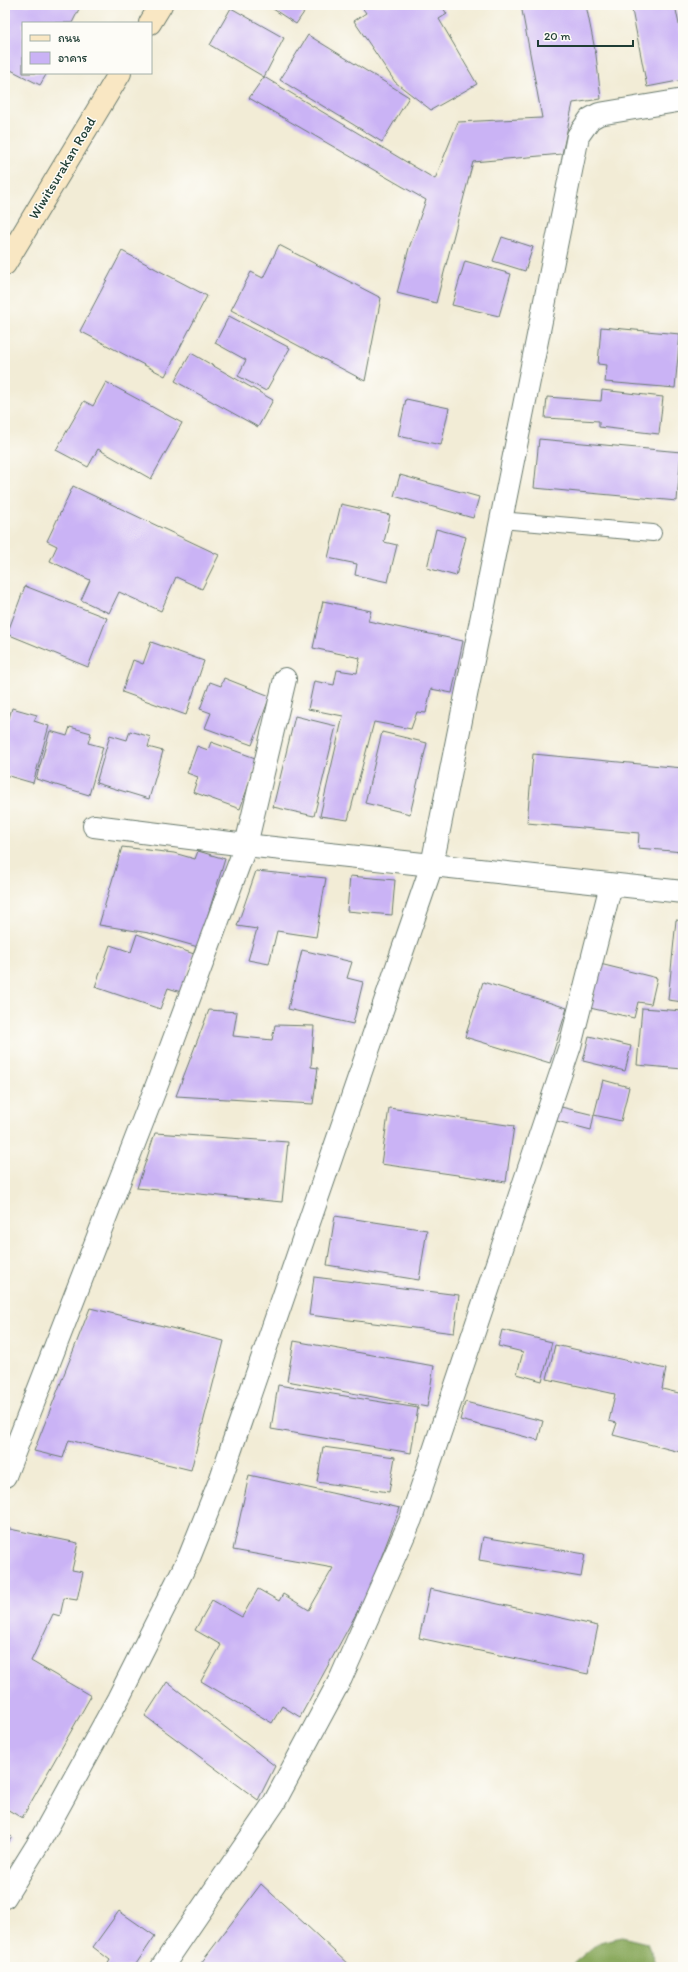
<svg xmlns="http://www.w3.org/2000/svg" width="688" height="1972" viewBox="0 0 688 1972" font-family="Itim,'Playpen Sans Thai',sans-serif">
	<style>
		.forest { fill: #8baa5e; stroke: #557449 }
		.building { fill: #cab3f5 }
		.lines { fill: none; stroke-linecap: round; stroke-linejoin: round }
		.service-casing { stroke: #697a6d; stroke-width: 18 }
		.minor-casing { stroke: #697a6d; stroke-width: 24 }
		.secondary-casing { stroke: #697a6d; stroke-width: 24 }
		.service { stroke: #fff; stroke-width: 16 }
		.minor { stroke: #fff; stroke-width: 22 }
		.secondary { stroke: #f9e7c3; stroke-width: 22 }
		.labels { text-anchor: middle; stroke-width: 3; stroke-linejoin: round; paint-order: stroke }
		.street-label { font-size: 14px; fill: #1f3d34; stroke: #fdfcf7 }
	</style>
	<rect width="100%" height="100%" fill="#fdfcf7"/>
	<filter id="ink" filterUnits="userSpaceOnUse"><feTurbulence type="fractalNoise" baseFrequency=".025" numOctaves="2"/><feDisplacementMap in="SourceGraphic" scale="8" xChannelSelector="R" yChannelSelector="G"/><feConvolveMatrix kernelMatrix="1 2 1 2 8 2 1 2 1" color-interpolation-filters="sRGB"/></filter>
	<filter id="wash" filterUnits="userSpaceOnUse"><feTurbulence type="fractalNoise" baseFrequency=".012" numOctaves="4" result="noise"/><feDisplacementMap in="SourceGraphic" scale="16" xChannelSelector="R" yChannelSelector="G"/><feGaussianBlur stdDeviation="0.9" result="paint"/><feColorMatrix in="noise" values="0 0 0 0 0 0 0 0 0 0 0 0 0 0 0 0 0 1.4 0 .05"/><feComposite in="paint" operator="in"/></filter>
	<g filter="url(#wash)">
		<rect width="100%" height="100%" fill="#f2ecd6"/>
		<polygon class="forest" points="622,1937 647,1943 657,1967 573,1967 574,1963 599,1942"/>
		<g id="blocks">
			<g class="building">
				<polygon points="5,5 81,5 72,23 23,23 23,73 47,73 40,85 5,67"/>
				<polygon points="267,5 309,5 296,24"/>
				<polygon points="363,5 441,5 447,14 439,19 477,84 431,110 395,82 354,21 366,13 361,6"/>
				<polygon points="521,5 586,5 596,55 601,99 573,103 562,154 473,162 436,303 397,293 409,248 426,200 249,98 264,77 435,179 458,122 542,118"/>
				<polygon points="631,5 675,5 683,44 683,80 647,87"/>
				<polygon points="231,8 284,38 264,77 210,45"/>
				<polygon points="308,35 409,97 382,142 280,80"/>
				<polygon points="502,237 533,247 525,271 493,261"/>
				<polygon points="279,245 381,298 365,381 231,310 251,272 263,278"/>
				<polygon points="122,251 207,296 165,376 80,331"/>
				<polygon points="465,261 511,274 499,316 452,305"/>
				<polygon points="229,316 290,348 266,391 238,376 246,360 215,343"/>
				<polygon points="601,327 680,334 675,388 605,382 607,365 598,364"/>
				<polygon points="191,353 273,400 258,427 175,381"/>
				<polygon points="106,382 182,423 151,479 98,449 88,467 56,450 84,401 93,406"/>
				<polygon points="602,390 663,397 659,434 599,427 599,421 545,418 547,397 601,401"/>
				<polygon points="406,399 449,408 441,445 398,436"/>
				<polygon points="539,439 681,452 677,501 534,488"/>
				<polygon points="400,475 479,497 473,518 394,496"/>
				<polygon points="73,486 219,555 202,589 176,577 161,611 119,592 109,613 81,600 90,580 50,561 57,546 47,541"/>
				<polygon points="341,504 390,515 384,542 397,545 388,582 355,575 357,564 328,558"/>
				<polygon points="436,529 466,537 456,576 427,568"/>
				<polygon points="25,586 107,618 88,667 7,634"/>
				<polygon points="323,601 371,611 368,621 463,641 452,693 431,689 426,713 417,712 411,729 374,722 348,820 320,816 343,716 308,709 314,681 334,685 337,670 357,673 360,658 313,648"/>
				<polygon points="151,642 204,661 186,715 122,692 133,660 143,664"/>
				<polygon points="224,678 270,696 252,745 205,728 211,713 200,709 210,682 221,686"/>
				<polygon points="12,708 37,715 34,721 49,726 33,783 5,775 5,718 9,718"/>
				<polygon points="295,716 336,726 314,816 273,807"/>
				<polygon points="70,727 91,733 88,743 103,747 89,795 36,779 50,731 67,736"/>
				<polygon points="130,731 151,737 148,747 163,751 149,799 96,783 110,735 127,740"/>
				<polygon points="382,732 427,743 410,814 365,803"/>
				<polygon points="211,742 258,759 240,809 193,792 198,777 187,773 197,746 208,750"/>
				<polygon points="533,754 683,768 683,852 638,848 639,833 527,823"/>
				<polygon points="122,847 174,853 195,859 198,851 225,859 198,947 149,933 99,925"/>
				<polygon points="256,871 326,878 316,937 277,931 269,964 248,960 257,929 237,926"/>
				<polygon points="350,876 395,880 392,915 347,911"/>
				<polygon points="676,920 683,921 683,1002 668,1000"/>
				<polygon points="137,934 194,954 181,992 168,988 160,1009 95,987 110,945 131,952"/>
				<polygon points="302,950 352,962 347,978 363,982 353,1024 288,1009"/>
				<polygon points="600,964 657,978 651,1004 638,1002 634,1018 590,1008"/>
				<polygon points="483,982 567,1008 550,1063 465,1037"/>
				<polygon points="642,1008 683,1011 683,1069 637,1065"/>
				<polygon points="209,1010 237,1012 233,1036 272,1040 275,1025 314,1026 311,1067 318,1068 313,1104 176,1096"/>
				<polygon points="589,1036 631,1046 625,1071 583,1061"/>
				<polygon points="603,1080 629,1087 621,1121 594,1115 591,1130 553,1120 557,1106 594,1115"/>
				<polygon points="389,1108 514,1126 506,1182 381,1164"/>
				<polygon points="155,1133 288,1142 282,1202 137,1188"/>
				<polygon points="335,1216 427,1230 419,1280 327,1265"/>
				<polygon points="314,1277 459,1295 454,1333 309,1315"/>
				<polygon points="90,1308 224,1341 191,1470 69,1440 63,1458 34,1451"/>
				<polygon points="502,1330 552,1342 542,1381 517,1374 523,1352 498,1346"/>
				<polygon points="294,1341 434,1366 427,1407 287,1381"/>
				<polygon points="555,1345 666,1369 662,1389 683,1394 683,1440 680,1452 613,1435 617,1423 609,1421 615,1394 547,1379"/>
				<polygon points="278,1385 418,1408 411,1453 271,1429"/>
				<polygon points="465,1402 543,1421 538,1440 460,1420"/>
				<polygon points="323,1447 395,1457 389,1492 317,1482"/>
				<polygon points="249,1475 400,1508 368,1592 300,1717 282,1706 272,1723 201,1681 221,1645 195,1630 212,1600 242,1617 258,1589 279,1601 283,1594 309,1610 333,1568 233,1550"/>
				<polygon points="5,1528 78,1543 72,1570 83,1572 77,1600 64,1598 60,1616 53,1614 31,1661 91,1696 22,1818 5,1808"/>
				<polygon points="483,1537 585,1554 581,1577 479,1560"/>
				<polygon points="430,1589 598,1626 588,1674 419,1638"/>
				<polygon points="167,1682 275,1766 258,1800 145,1716"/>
				<polygon points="5,1833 12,1837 5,1847"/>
				<polygon points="261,1884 305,1924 351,1967 198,1967"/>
				<polygon points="119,1911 155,1936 134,1967 106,1967 110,1960 93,1947"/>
			</g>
		</g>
	</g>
	<g filter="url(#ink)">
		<use href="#blocks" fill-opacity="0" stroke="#697a6d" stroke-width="1"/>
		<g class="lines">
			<g class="service-casing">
				<polyline id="service" points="500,520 653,533"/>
			</g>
			<g class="minor-casing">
				<g id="minor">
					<polyline points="94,826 246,845 683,892"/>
					<polyline points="5,1476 158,1082 246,845 285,679"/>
					<polyline points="5,1897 41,1839 118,1699 189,1558 221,1478 432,865 578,136 590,119 599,114 683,100"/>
					<polyline points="162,1967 274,1803 341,1678 411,1519 570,1046 611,885"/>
				</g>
			</g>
			<g class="secondary-casing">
				<g id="secondary">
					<polyline points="150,23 161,5"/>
					<polyline points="5,264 120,73"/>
				</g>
			</g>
			<use href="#service" class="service"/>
			<use href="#minor" class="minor"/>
			<use href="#secondary" class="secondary"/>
		</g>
	</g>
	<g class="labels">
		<g class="street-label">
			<text transform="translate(62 168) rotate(-59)" y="5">Wiwitsurakan Road</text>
		</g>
	</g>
	<rect width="688" height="1972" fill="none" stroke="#fdfcf7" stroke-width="20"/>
	<rect x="22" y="22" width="130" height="52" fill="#fdfcf7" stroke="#a4b0a9"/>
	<rect x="30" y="35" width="20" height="6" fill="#f9e7c3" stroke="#a4b0a9"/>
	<text x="58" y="42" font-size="12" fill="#1f3d34">ถนน</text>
	<rect x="30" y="52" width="20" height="12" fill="#cab3f5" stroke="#a4b0a9"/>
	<text x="58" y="62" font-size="12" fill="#1f3d34">อาคาร</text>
	<path d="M538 40v6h95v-6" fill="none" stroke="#1f3d34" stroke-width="2"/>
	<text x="544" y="40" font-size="12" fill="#1f3d34" stroke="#fdfcf7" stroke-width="3" paint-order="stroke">20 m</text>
</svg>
